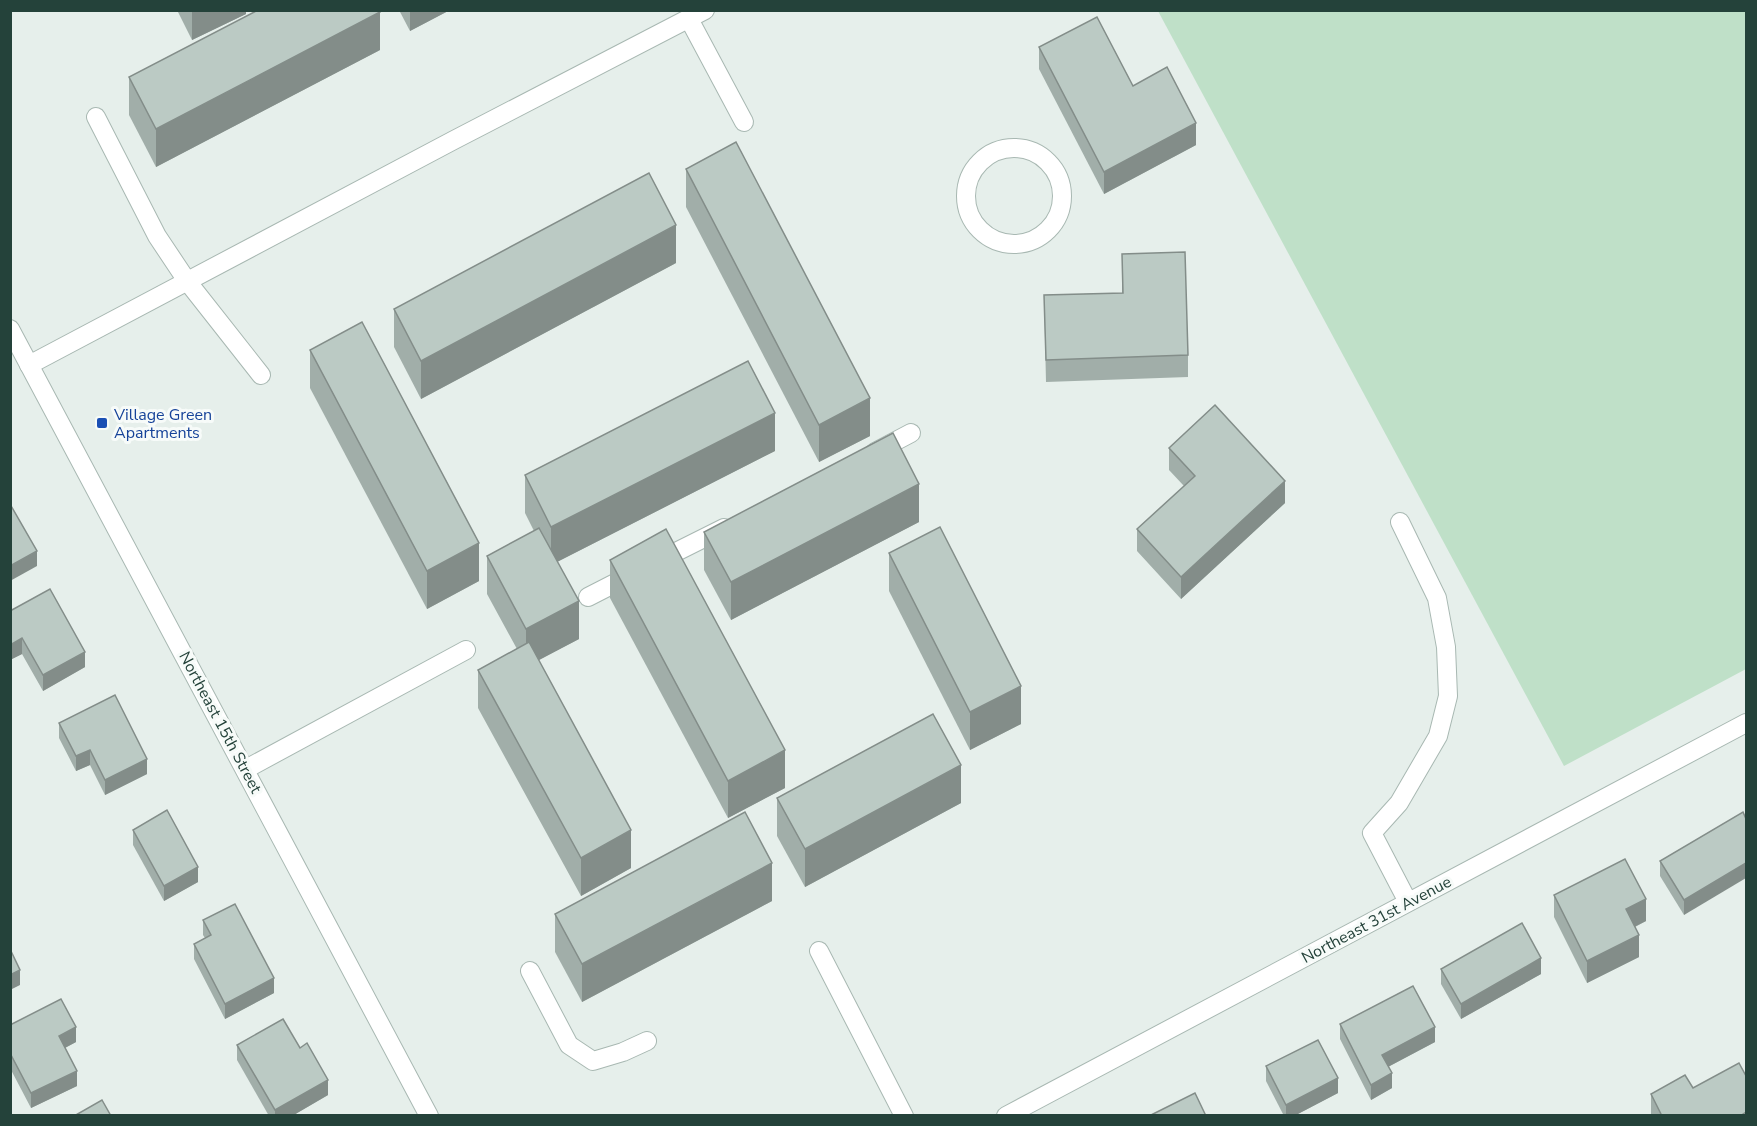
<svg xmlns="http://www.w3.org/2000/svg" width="1757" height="1126" viewBox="0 0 1757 1126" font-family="'Nunito Sans',sans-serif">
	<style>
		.green { fill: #bfe0c8 }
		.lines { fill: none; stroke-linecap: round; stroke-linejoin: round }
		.minor-casing { stroke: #a8b8b2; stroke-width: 20 }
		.minor { stroke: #fff; stroke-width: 18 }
		.wall { fill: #a1aea9 }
		.shaded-wall { fill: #838d89 }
		.building { fill: #bbcac4; stroke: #838d89; stroke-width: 1.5 }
		.transit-dot { fill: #1a4fb4; stroke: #f7fbf9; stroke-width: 2 }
		.labels { text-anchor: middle; stroke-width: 6; stroke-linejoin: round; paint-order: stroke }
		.transit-label { font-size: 16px; fill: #164399; stroke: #f7fbf9; text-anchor: start }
		.street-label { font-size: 16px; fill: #24423a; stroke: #f7fbf9 }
	</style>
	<rect width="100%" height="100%" fill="#e6efeb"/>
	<polygon class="green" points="1158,11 1746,11 1746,669 1564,766"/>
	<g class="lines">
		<g class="minor-casing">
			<g id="minor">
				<polyline points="689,19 744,122"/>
				<polyline points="96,117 157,236 187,281 261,375"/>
				<circle cx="1014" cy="196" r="48"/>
				<polyline points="10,329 429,1116"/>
				<polyline points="29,365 454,140 705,10"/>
				<polyline points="875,452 911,433"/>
				<polyline points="1400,522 1437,598 1446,647 1448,696 1438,736 1399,803 1372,833 1408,902"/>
				<polyline points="658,561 724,528"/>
				<polyline points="588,597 631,575"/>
				<polyline points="246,769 466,650"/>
				<polyline points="819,951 904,1116"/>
				<polyline points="530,971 569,1045 593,1061 623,1052 647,1041"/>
				<polyline points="1006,1116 1746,723"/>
			</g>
		</g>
		<use href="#minor" class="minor"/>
	</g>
	<g class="wall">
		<polygon points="177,10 246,10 246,14 192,40"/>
		<polygon points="399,10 450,10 410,31"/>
		<polygon points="1039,47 1133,86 1196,145 1104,194 1039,69"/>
		<polygon points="380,50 156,167 129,115 129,77"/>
		<polygon points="686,169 870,436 819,462 686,207"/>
		<polygon points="1122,254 1188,355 1188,377 1046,382 1044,295 1122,293"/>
		<polygon points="676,263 421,399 394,347 394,309"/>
		<polygon points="310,350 479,581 427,609 310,388"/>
		<polygon points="1169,448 1285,503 1181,599 1137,551 1137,529 1184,486 1169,470"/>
		<polygon points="775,451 557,562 579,639 538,660 631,868 581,896 478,708 478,670 517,649 487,594 487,556 534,531 525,513 525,475"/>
		<polygon points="919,522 731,620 704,570 704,532"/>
		<polygon points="889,553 1021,724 970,750 889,591"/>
		<polygon points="610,560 785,788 728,818 610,598"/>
		<polygon points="10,611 85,667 43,691 22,654 12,659 10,656"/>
		<polygon points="59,723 147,774 105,795 90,765 76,771 59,738"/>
		<polygon points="777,798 961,803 805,887 777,836"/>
		<polygon points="1746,819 1684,915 1660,876 1660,861"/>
		<polygon points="133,830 198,882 164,901 133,845"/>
		<polygon points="1554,895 1646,921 1635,927 1639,957 1587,983 1554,917"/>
		<polygon points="772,901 582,1002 555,952 555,914"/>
		<polygon points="203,920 274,993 225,1019 194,959 194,944 205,938 203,935"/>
		<polygon points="1441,969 1541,974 1461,1019 1441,984"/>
		<polygon points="1340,1024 1435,1042 1388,1067 1392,1088 1371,1100 1340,1039"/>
		<polygon points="10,1025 76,1042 65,1048 77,1086 31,1108 10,1068"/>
		<polygon points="237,1045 300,1048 328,1095 292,1116 269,1116 237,1060"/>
		<polygon points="1266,1066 1338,1093 1294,1116 1284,1116 1266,1081"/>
		<polygon points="1693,1088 1746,1116 1651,1116 1651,1094"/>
	</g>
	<g class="shaded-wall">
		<polygon points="192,10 246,10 246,14 192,40"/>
		<polygon points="410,10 450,10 410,31"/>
		<polygon points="380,12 380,50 156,167 156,129"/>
		<polygon points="1196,123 1196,145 1104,194 1104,172"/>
		<polygon points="676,225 676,263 421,399 421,361"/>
		<polygon points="870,398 870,436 819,462 819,425"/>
		<polygon points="775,413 775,451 551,565 551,527"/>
		<polygon points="1285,481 1285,503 1181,599 1181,577"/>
		<polygon points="919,484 919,522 731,620 731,582"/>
		<polygon points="479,543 479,581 427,609 427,571"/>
		<polygon points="37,551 37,566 10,581 10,566"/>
		<polygon points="579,601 579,639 526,667 526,629"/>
		<polygon points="22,638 22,654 12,659 12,644"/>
		<polygon points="85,652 85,667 43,691 43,675"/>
		<polygon points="1021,686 1021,724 970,750 970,712"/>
		<polygon points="90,750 90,765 76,771 76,756"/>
		<polygon points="785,750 785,788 728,818 728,781"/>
		<polygon points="147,759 147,774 105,795 105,780"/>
		<polygon points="961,765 961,803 805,887 805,849"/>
		<polygon points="631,830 631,868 581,896 581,858"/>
		<polygon points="772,863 772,901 582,1002 582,964"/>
		<polygon points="1746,863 1746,878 1684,915 1684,900"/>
		<polygon points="198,867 198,882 164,901 164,886"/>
		<polygon points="1646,899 1646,921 1626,931 1626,909"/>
		<polygon points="1639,935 1639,957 1587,983 1587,961"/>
		<polygon points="1541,958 1541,974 1461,1019 1461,1004"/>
		<polygon points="20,970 20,985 10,990 10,975"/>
		<polygon points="274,978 274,993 225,1019 225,1004"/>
		<polygon points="76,1027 76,1042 59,1051 59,1036"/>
		<polygon points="1435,1027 1435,1042 1382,1070 1382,1055"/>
		<polygon points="77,1071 77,1086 31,1108 31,1093"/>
		<polygon points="1392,1073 1392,1088 1371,1100 1371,1085"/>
		<polygon points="1338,1078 1338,1093 1294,1116 1286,1116 1286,1105"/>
		<polygon points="328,1080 328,1095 292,1116 275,1116 275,1110"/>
	</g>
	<g class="building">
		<polygon points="258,10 380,10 380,12 156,129 129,77"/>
		<polygon points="1097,17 1133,86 1167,67 1196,123 1104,172 1039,47"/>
		<polygon points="736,142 870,398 819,425 686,169"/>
		<polygon points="649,173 676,225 421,361 394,309"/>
		<polygon points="1185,252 1188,355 1046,360 1044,295 1123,293 1122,254"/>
		<polygon points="362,322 479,543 427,571 310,350"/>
		<polygon points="748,361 775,413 551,527 525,475"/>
		<polygon points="1215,405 1285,481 1181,577 1137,529 1195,476 1169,448"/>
		<polygon points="893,433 919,484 731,582 704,532"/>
		<polygon points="10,504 37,551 10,566"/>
		<polygon points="940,527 1021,686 970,712 889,553"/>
		<polygon points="539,528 579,601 526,629 487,556"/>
		<polygon points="666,529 785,750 728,781 610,560"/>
		<polygon points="50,589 85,652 43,675 22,638 12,644 10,641 10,611"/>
		<polygon points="529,642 631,830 581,858 478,670"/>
		<polygon points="115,695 147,759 105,780 90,750 76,756 59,723"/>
		<polygon points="933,714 961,765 805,849 777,798"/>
		<polygon points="167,810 198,867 164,886 133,830"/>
		<polygon points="745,812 772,863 582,964 555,914"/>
		<polygon points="1743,812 1746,819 1746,863 1684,900 1660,861"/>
		<polygon points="1625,859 1646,899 1626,909 1639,935 1587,961 1554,895"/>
		<polygon points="235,904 274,978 225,1004 194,944 211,935 203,920"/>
		<polygon points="1522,923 1541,958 1461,1004 1441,969"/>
		<polygon points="10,949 20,970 10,975"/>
		<polygon points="1413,986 1435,1027 1382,1055 1392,1073 1371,1085 1340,1024"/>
		<polygon points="61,999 76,1027 59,1036 77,1071 31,1093 10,1053 10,1025"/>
		<polygon points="283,1019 300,1048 307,1043 328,1080 275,1110 237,1045"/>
		<polygon points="1318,1040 1338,1078 1286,1105 1266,1066"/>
		<polygon points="1739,1063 1746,1076 1746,1112 1740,1116 1662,1116 1651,1094 1685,1075 1693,1088"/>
		<polygon points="1195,1093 1206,1116 1149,1116"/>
		<polygon points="102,1100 111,1116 74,1116"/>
	</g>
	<rect class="transit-dot" x="96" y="417" width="12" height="12" rx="3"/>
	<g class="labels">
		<g class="transit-label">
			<text x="114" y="420">Village Green<tspan x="114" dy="18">Apartments</tspan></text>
		</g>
		<g class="street-label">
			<text transform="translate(221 722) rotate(62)" y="6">Northeast 15th Street</text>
			<text transform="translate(1376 919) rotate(-28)" y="6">Northeast 31st Avenue</text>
		</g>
	</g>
	<rect width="1757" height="1126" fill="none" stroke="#24423a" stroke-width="24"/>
</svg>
